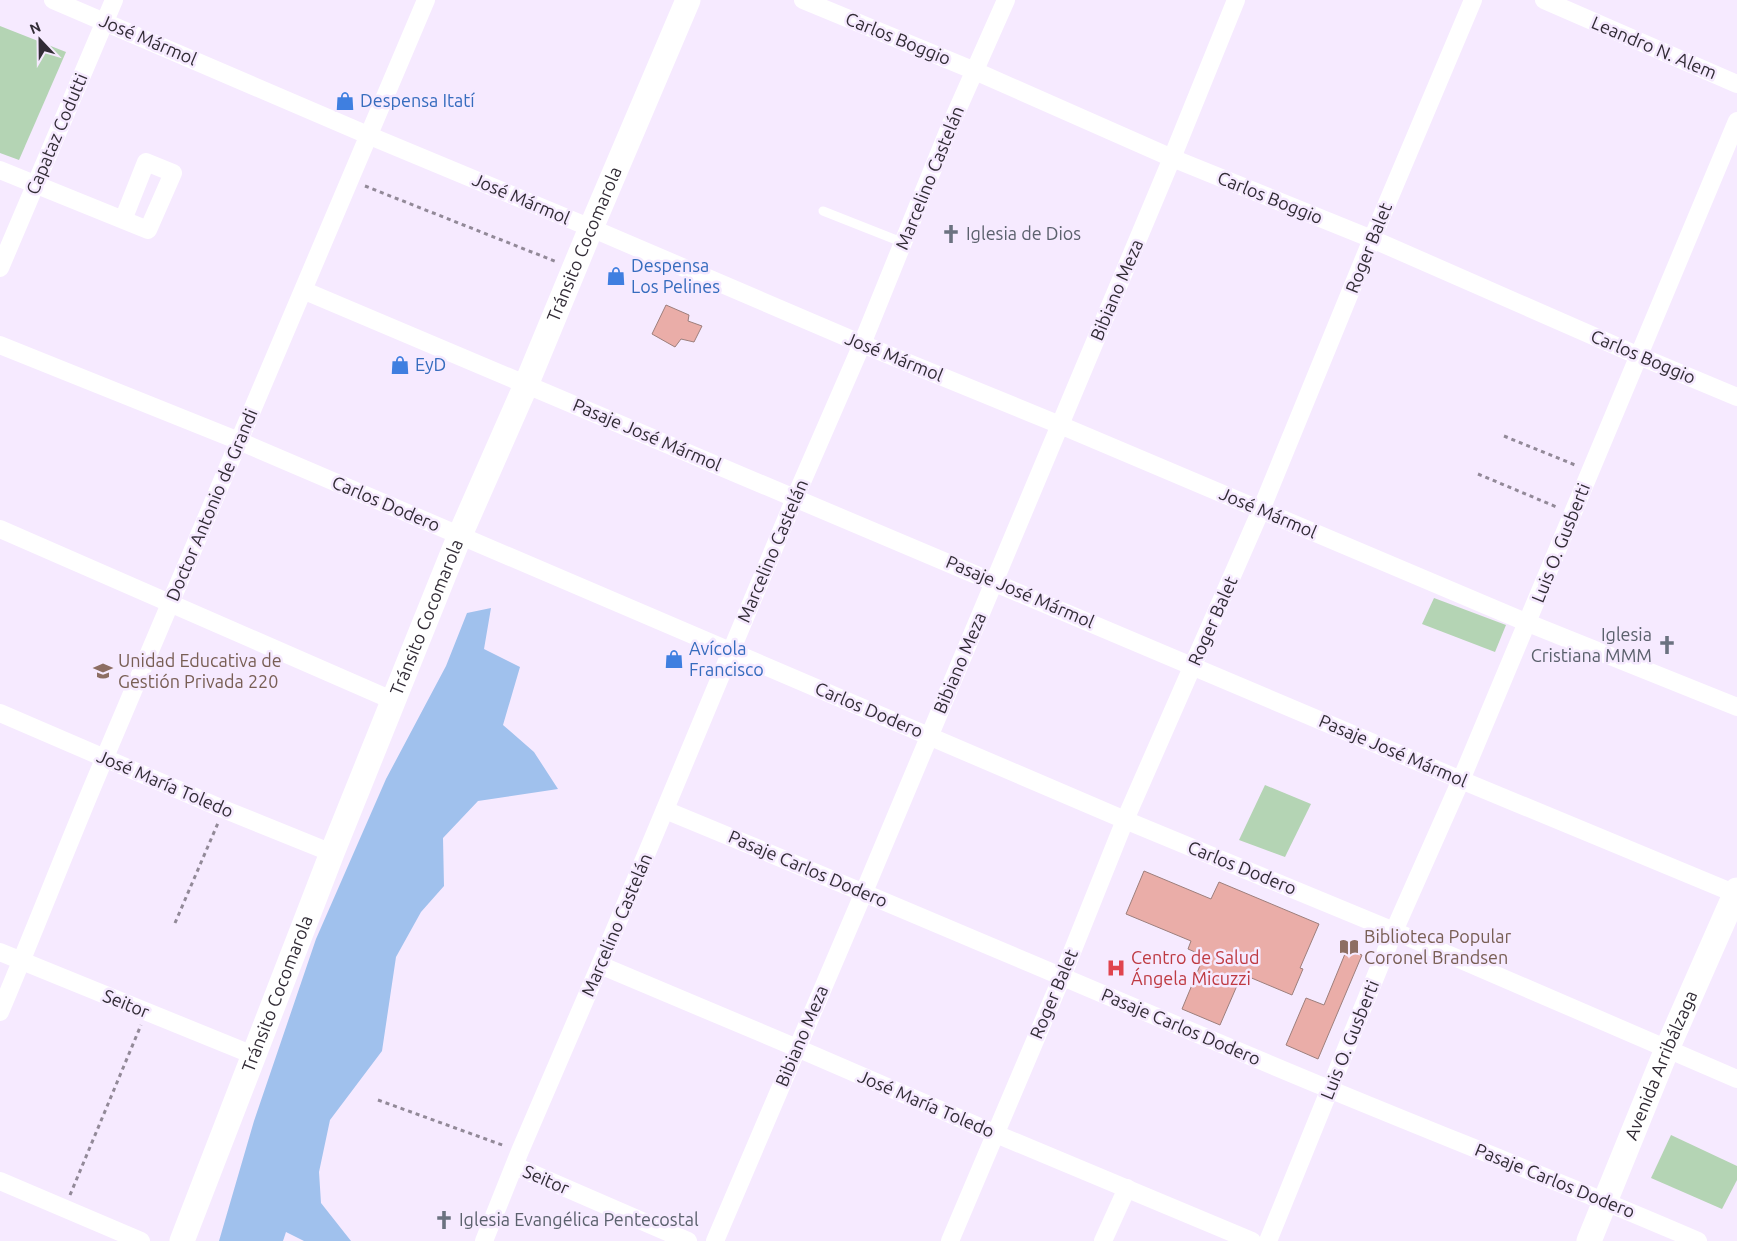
<svg xmlns="http://www.w3.org/2000/svg" width="1737" height="1241" viewBox="0 0 1737 1241" font-family="Ubuntu,sans-serif">
	<style>
		.green { fill: #b4d4b4 }
		.water { fill: #a0c1ed }
		.building { fill: #eaada8; stroke: #9d7f7c }
		.lines { fill: none; stroke-linecap: round; stroke-linejoin: round }
		.path { stroke: #928998; stroke-width: 3; stroke-dasharray: 4 4; stroke-linecap: butt }
		.lane { stroke: #fff; stroke-width: 9 }
		.street { stroke: #fff; stroke-width: 18 }
		.secondary { stroke: #fff; stroke-width: 25 }
		.labels { text-anchor: middle; stroke-width: 5; stroke-linejoin: round; paint-order: stroke }
		.street-label { font-size: 18px; fill: #322c36; stroke: #f6eaff }
		.shop-label { font-size: 18px; fill: #366cbe; stroke: #f6eaff; text-anchor: start }
		.worship-label { font-size: 18px; fill: #5b616d; stroke: #f6eaff; text-anchor: start }
		.education-label { font-size: 18px; fill: #785e54; stroke: #f6eaff; text-anchor: start }
		.health-label { font-size: 18px; fill: #be3a42; stroke: #f6eaff; text-anchor: start }
	</style>
	<rect width="100%" height="100%" fill="#f6eaff"/>
	<g class="green">
		<polygon points="0,26 66,52 19,160 0,153"/>
		<polygon points="1434,598 1506,625 1495,652 1422,624"/>
		<polygon points="1265,785 1311,804 1285,857 1239,840"/>
		<polygon points="1671,1135 1737,1166 1737,1180 1722,1209 1651,1178"/>
	</g>
	<polygon class="water" points="491,608 484,649 520,667 503,725 534,752 558,789 478,801 443,838 444,886 421,912 396,957 382,1051 330,1120 319,1172 321,1203 351,1241 304,1241 286,1232 283,1241 219,1241 254,1121 316,939 386,779 446,666 467,613"/>
	<g class="building">
		<polygon points="666,305 689,315 688,321 702,326 694,342 681,339 675,347 652,334"/>
		<polygon points="1144,871 1211,899 1219,882 1319,924 1300,968 1303,969 1292,995 1242,974 1220,1025 1182,1009 1204,956 1188,949 1191,941 1126,914"/>
		<polygon points="1347,949 1362,955 1318,1059 1286,1045 1306,998 1324,1005"/>
	</g>
	<g class="lines">
		<g class="path">
			<polyline points="365,186 557,262"/>
			<polyline points="1504,436 1575,465"/>
			<polyline points="1478,474 1559,508"/>
			<polyline points="175,923 218,823"/>
			<polyline points="378,1100 505,1146"/>
			<polyline points="70,1195 141,1025"/>
		</g>
		<polyline class="lane" points="823,211 904,243"/>
		<g class="street">
			<polyline points="53,0 370,136 591,228 862,344 1060,425 1528,623 1737,707"/>
			<polyline points="803,0 975,71 1172,158 1372,239 1639,356 1737,397"/>
			<polyline points="1544,0 1737,84"/>
			<polyline points="0,170 148,230 173,173 146,162 123,220"/>
			<polyline points="0,268 114,0"/>
			<polyline points="305,291 1461,780 1736,894"/>
			<polyline points="0,345 239,441 1125,820 1394,931 1737,1079"/>
			<polyline points="0,529 394,701"/>
			<polyline points="0,713 223,809 332,853"/>
			<path d="M665 810C887 901 1107 997 1329 1089 1452 1140 1576 1188 1698 1241"/>
			<polyline points="0,952 253,1055"/>
			<polyline points="600,965 797,1048 996,1134 1252,1241"/>
			<path d="M0 1012C36 927 69 841 105 757 211 504 321 253 426 0"/>
			<polyline points="515,1166 688,1241"/>
			<polyline points="0,1181 141,1241"/>
			<polyline points="484,1241 520,1151 600,965 795,498 862,344 951,124 1006,0"/>
			<polyline points="715,1241 864,892 1172,158 1236,0"/>
			<polyline points="950,1241 1062,977 1125,820 1261,510 1372,239 1473,0"/>
			<polyline points="1103,1241 1127,1188"/>
			<polyline points="1268,1241 1394,931 1461,780 1737,121"/>
		</g>
		<g class="secondary">
			<path id="s1" d="M182 1241 332 853 460 535 526 385 591 228 688 0"/>
			<path id="s2" d="M1589 1241 1667 1049 1737 890"/>
		</g>
	</g>
	<defs>
		<g id="shop-bare" transform="scale(1.5)"><path d="M-5-2.5h2.3a2.7 3.5 0 0 1 5.4 0H5L5.5 6h-11ZM-1.5-2.5h3a1.5 2.3 0 0 0-3 0Z" fill="#3f7fe0" stroke="#f6eaff" stroke-width="2.5" paint-order="stroke"/></g>
		<g id="church-bare" transform="scale(1.5)"><path d="M-1.2-6h2.4v3.5h3.3v2.4h-3.3V6h-2.4V-.1h-3.3v-2.4h3.3Z" fill="#6b7280" stroke="#f6eaff" stroke-width="2.5" paint-order="stroke"/></g>
		<g id="school-bare" transform="scale(1.5)"><path d="M0-5L7-2L0 1L-7-2ZM-4 1L0 2.5L4 1V4Q0 6-4 4Z" fill="#8d6e63" stroke="#f6eaff" stroke-width="2.5" paint-order="stroke"/></g>
		<g id="library-bare" transform="scale(1.5)"><path d="M-6-4Q-3-5.5-.7-3.5V5Q-3 3-6 4ZM6-4Q3-5.5 .7-3.5V5Q3 3 6 4Z" fill="#8d6e63" stroke="#f6eaff" stroke-width="2.5" paint-order="stroke"/></g>
		<g id="hospital-bare" transform="scale(1.5)"><path d="M-5-5h3v3.5h4V-5h3V5h-3V1.5h-4V5h-3Z" fill="#e0444e" stroke="#f6eaff" stroke-width="2.5" paint-order="stroke"/></g>
	</defs>
	<g fill-rule="evenodd">
		<use href="#shop-bare" x="345" y="101"/>
		<use href="#church-bare" x="951" y="234"/>
		<use href="#shop-bare" x="616" y="276"/>
		<use href="#shop-bare" x="400" y="365"/>
		<use href="#church-bare" x="1667" y="645"/>
		<use href="#shop-bare" x="674" y="659"/>
		<use href="#school-bare" x="103" y="671"/>
		<use href="#library-bare" x="1349" y="947"/>
		<use href="#hospital-bare" x="1116" y="968"/>
		<use href="#church-bare" x="444" y="1220"/>
	</g>
	<g class="labels">
		<g class="street-label">
			<text transform="translate(898 39) rotate(22)" y="6">Carlos Boggio</text>
			<text transform="translate(148 40) rotate(23)" y="6">José Mármol</text>
			<text transform="translate(1654 48) rotate(23)" y="6">Leandro N. Alem</text>
			<text transform="translate(57 134) rotate(-67)" y="6">Capataz Codutti</text>
			<text transform="translate(930 178) rotate(-68)" y="6">Marcelino Castelán</text>
			<text transform="translate(1270 198) rotate(22)" y="6">Carlos Boggio</text>
			<text transform="translate(521 199) rotate(23)" y="6">José Mármol</text>
			<text dy="6" stroke="none"><textPath href="#s1" startOffset="1075">Tránsito Cocomarola</textPath></text>
			<text transform="translate(1369 248) rotate(-68)" y="6">Roger Balet</text>
			<text transform="translate(1117 290) rotate(-67)" y="6">Bibiano Meza</text>
			<text transform="translate(894 357) rotate(22)" y="6">José Mármol</text>
			<text transform="translate(1643 357) rotate(23)" y="6">Carlos Boggio</text>
			<text transform="translate(647 435) rotate(23)" y="6">Pasaje José Mármol</text>
			<text transform="translate(386 504) rotate(23)" y="6">Carlos Dodero</text>
			<text transform="translate(212 505) rotate(-67)" y="6">Doctor Antonio de Grandi</text>
			<text transform="translate(1268 513) rotate(23)" y="6">José Mármol</text>
			<text transform="translate(1561 543) rotate(-68)" y="6">Luis O. Gusberti</text>
			<text transform="translate(773 551) rotate(-67)" y="6">Marcelino Castelán</text>
			<text transform="translate(1020 592) rotate(23)" y="6">Pasaje José Mármol</text>
			<text dy="6" stroke="none"><textPath href="#s1" startOffset="670">Tránsito Cocomarola</textPath></text>
			<text transform="translate(1213 621) rotate(-66)" y="6">Roger Balet</text>
			<text transform="translate(960 663) rotate(-67)" y="6">Bibiano Meza</text>
			<text transform="translate(869 710) rotate(23)" y="6">Carlos Dodero</text>
			<text transform="translate(1393 751) rotate(23)" y="6">Pasaje José Mármol</text>
			<text transform="translate(165 784) rotate(23)" y="6">José María Toledo</text>
			<text transform="translate(1242 868) rotate(22)" y="6">Carlos Dodero</text>
			<text transform="translate(808 869) rotate(23)" y="6">Pasaje Carlos Dodero</text>
			<text transform="translate(617 925) rotate(-67)" y="6">Marcelino Castelán</text>
			<text dy="6" stroke="none"><textPath href="#s1" startOffset="265">Tránsito Cocomarola</textPath></text>
			<text transform="translate(1054 994) rotate(-67)" y="6">Roger Balet</text>
			<text transform="translate(126 1004) rotate(22)" y="6">Seitor</text>
			<text transform="translate(1181 1027) rotate(23)" y="6">Pasaje Carlos Dodero</text>
			<text transform="translate(802 1036) rotate(-67)" y="6">Bibiano Meza</text>
			<text transform="translate(1350 1040) rotate(-68)" y="6">Luis O. Gusberti</text>
			<text dy="6" stroke="none"><textPath href="#s2" startOffset="190">Avenida Arribálzaga</textPath></text>
			<text transform="translate(926 1104) rotate(23)" y="6">José María Toledo</text>
			<text transform="translate(546 1180) rotate(23)" y="6">Seitor</text>
			<text transform="translate(1555 1181) rotate(22)" y="6">Pasaje Carlos Dodero</text>
		</g>
		<g class="shop-label">
			<text x="360" y="107">Despensa Itatí</text>
			<text x="631" y="272">Despensa<tspan x="631" dy="21">Los Pelines</tspan></text>
			<text x="415" y="371">EyD</text>
			<text x="689" y="655">Avícola<tspan x="689" dy="21">Francisco</tspan></text>
		</g>
		<g class="worship-label">
			<text x="966" y="240">Iglesia de Dios</text>
			<text x="1652" y="641" text-anchor="end">Iglesia<tspan x="1652" dy="21">Cristiana MMM</tspan></text>
			<text x="459" y="1226">Iglesia Evangélica Pentecostal</text>
		</g>
		<g class="education-label">
			<text x="118" y="667">Unidad Educativa de<tspan x="118" dy="21">Gestión Privada 220</tspan></text>
			<text x="1364" y="943">Biblioteca Popular<tspan x="1364" dy="21">Coronel Brandsen</tspan></text>
		</g>
		<g class="health-label">
			<text x="1131" y="964">Centro de Salud<tspan x="1131" dy="21">Ángela Micuzzi</tspan></text>
		</g>
	</g>
	<g transform="translate(40 40) rotate(338)" stroke="#f6eaff" stroke-width="4" paint-order="stroke">
	<path d="M0-4L9 19L0 12L-9 19Z" fill="#322c36"/>
	<text y="-8" font-size="14" font-weight="bold" text-anchor="middle" fill="#322c36">N</text>
	</g>
</svg>
